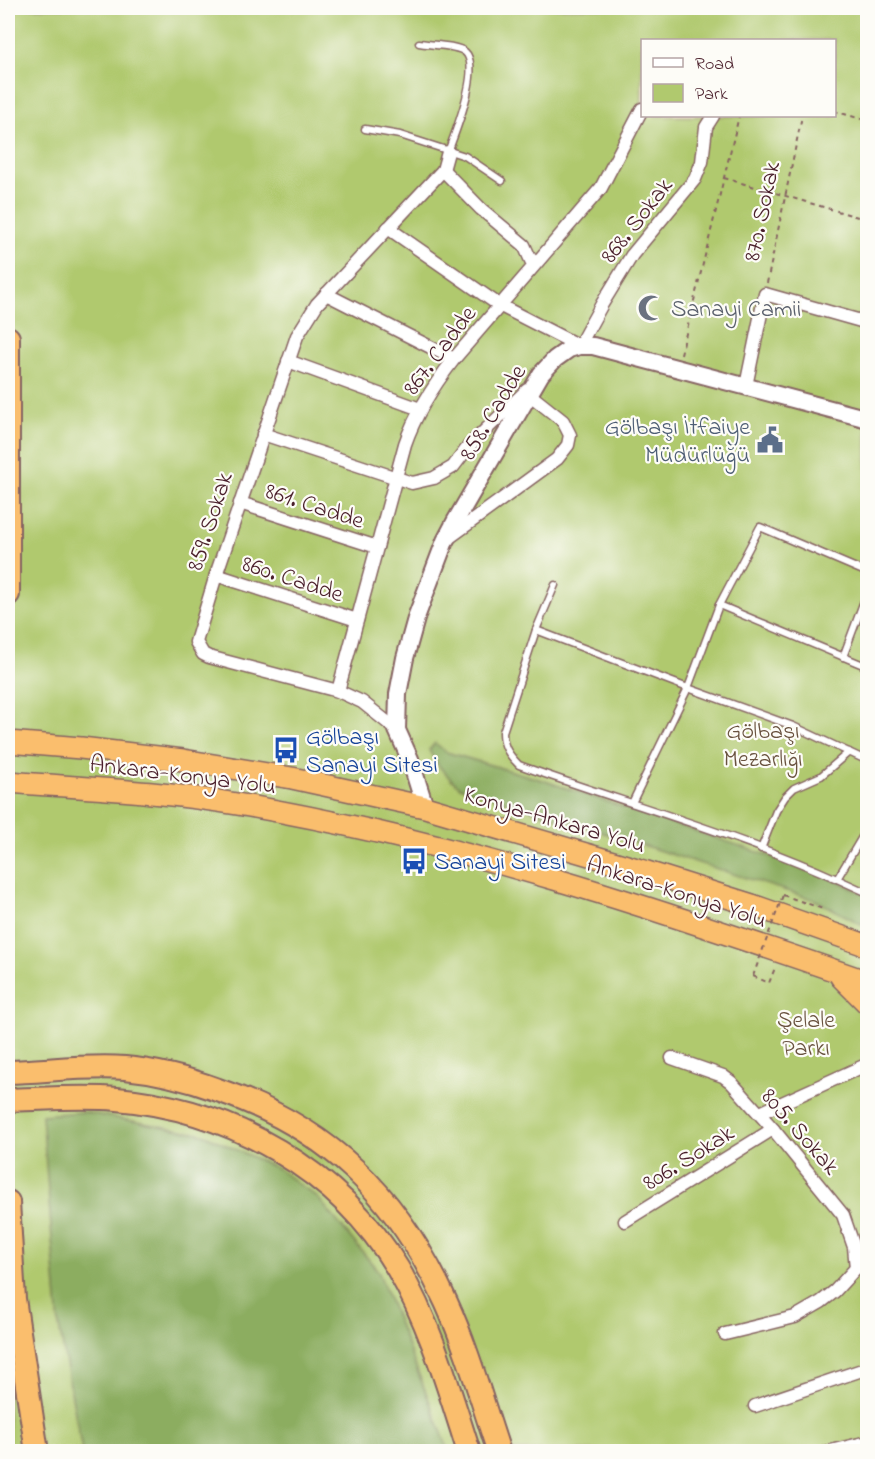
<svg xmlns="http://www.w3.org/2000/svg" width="875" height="1459" viewBox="0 0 875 1459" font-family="'Indie Flower',sans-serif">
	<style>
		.green { fill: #b0c96e; stroke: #7d744c; stroke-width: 1.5; fill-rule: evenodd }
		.forest { fill: #8cad61; stroke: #6b6646; stroke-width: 1.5 }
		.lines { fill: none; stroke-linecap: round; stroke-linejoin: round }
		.service-casing { stroke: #866362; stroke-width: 9 }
		.minor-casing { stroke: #866362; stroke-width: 15 }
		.tertiary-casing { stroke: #866362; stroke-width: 20 }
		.trunk-casing { stroke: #866362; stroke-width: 24 }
		.motorway-casing { stroke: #866362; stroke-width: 26 }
		.path { stroke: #866362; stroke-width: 2; stroke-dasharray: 4.5 4.5; stroke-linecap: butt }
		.service { stroke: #fff; stroke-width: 6 }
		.minor { stroke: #fff; stroke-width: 12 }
		.tertiary { stroke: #fff; stroke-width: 16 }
		.trunk { stroke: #fabe6d; stroke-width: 21 }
		.motorway { stroke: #fabe6d; stroke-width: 22 }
		.path-bridge { stroke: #866362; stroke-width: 2; stroke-dasharray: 4.5 4.5; stroke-linecap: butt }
		.labels { text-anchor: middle; stroke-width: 4.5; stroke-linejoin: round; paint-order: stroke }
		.street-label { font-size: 24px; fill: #4a1f2b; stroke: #fdfcf7 }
		.worship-label { font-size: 24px; fill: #5b616d; stroke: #fdfcf7; text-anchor: start }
		.service-label { font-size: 24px; fill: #4e5e75; stroke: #fdfcf7; text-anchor: end }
		.park-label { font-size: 24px; fill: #69523f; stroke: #fdfcf7 }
		.transit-label { font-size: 24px; fill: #164399; stroke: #fdfcf7; text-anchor: start }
	</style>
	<rect width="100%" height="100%" fill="#fdfcf7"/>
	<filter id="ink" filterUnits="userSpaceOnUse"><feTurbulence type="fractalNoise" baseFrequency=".0167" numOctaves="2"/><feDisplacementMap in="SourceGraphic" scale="12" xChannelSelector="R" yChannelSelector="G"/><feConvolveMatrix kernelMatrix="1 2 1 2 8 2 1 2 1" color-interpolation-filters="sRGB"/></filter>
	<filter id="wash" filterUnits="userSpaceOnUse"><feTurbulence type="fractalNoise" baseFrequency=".008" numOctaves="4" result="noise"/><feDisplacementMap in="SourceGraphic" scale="24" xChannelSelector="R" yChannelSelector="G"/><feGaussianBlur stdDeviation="1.35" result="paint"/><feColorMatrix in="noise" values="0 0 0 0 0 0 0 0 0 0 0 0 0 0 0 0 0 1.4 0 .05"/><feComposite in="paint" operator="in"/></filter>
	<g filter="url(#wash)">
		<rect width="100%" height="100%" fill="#f5e2c9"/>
		<path class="green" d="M8 8H867V1451H8ZM642 40H834V116H642Z"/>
		<g class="forest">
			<path d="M435 743 446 752 542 780 818 872 867 895V927L815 900 460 787C448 778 435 763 429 750Z"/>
			<polygon points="84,1112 203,1134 278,1169 318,1198 378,1271 449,1451 82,1451 59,1326 42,1115"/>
		</g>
	</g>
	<g filter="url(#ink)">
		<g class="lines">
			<g class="service-casing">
				<g id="service">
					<path d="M419 43C430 45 457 45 465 52 482 67 455 133 448 152"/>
					<polyline points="365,129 400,135 465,156 502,181"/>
					<path d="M555 585 536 630 503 732C503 747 509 755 519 765 625 803 734 833 837 879"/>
					<polyline points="719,605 868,667"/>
					<polyline points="536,630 688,688 793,726 868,761"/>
					<polyline points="843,657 868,590"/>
					<polyline points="632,803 688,688 719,605 760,527 868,573"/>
					<polyline points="868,827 837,879 868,893"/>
					<polyline points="761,849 776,811 785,797 794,788 821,776 849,752"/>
				</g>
			</g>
			<g class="minor-casing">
				<g id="minor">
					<polyline points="443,170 481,209 524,245 533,265"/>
					<polyline points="388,228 499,305 579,346 602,304 632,255 695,179 702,162 706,127 713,116"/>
					<polyline points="326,294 454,359"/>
					<polyline points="288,361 420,409"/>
					<polyline points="746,386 765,294 868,323"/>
					<polyline points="263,434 412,483 434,478 453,467 469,446 527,390"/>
					<polyline points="240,503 377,547"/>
					<polyline points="446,540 557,459 568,445 570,435 563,421 529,394"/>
					<polyline points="216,575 357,620"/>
					<path d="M338 691 405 444C416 412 434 385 454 359L601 188 642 109"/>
					<polyline points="397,730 362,702 338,691 209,657 203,654 196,642 216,575 297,336 317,304 443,170 448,152"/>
					<polyline points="672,1058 723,1076 731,1082 773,1129 843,1215 854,1247 856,1268"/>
					<polyline points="760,1113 868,1064"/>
					<polyline points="625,1221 773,1129"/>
					<polyline points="725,1334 795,1317 821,1302 835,1291 856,1268 868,1265"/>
					<polyline points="755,1406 868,1368"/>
					<polyline points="826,1452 868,1442"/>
				</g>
			</g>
			<g class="tertiary-casing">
				<polyline id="tertiary" points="425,807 410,759 397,730 398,694 405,658 417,615 445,541 456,520 541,374 555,359 569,349 579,346 593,346 868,419"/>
			</g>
			<g class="trunk-casing">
				<g id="trunk">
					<polyline points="8,742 81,748 183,760 292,778 425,807 644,871 752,905 868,946"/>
					<path d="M8 782C84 788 161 791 237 804 454 840 660 910 868 982"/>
					<polyline points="841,977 868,1004"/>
				</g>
			</g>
			<g class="motorway-casing">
				<g id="motorway">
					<polyline points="8,338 8,594"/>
					<path d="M8 1072C46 1071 87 1065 125 1068 157 1071 188 1079 218 1090 329 1128 397 1195 446 1302 468 1350 482 1402 499 1452"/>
					<path d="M8 1100C43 1099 81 1096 117 1099 231 1109 339 1170 398 1269 431 1325 449 1390 469 1452"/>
					<polyline points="8,1202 14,1299 37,1452"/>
				</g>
			</g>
			<g class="path">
				<polyline points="834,111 868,121"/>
				<polyline points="724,178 868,220"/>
				<polyline points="767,283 802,116"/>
				<polyline points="681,354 739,116"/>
				<polyline points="783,895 823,909"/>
				<polyline points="753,976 769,983 775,968"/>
			</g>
			<use href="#service" class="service"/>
			<use href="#minor" class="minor"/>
			<use href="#tertiary" class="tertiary"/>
			<use href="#trunk" class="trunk"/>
			<use href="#motorway" class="motorway"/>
			<polyline class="path-bridge" points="753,976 783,895"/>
		</g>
	</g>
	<defs>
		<g id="mosque-bare" transform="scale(2.07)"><path d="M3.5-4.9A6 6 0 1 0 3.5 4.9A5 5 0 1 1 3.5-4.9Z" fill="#6b7280" stroke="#fdfcf7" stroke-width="2.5" paint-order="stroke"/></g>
		<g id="civic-bare" transform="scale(2.07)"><path d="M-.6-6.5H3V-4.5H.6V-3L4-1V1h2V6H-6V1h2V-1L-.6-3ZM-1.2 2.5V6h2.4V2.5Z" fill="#5c6f8a" stroke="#fdfcf7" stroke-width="2.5" paint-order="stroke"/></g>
		<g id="bus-bare" transform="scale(2.07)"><path d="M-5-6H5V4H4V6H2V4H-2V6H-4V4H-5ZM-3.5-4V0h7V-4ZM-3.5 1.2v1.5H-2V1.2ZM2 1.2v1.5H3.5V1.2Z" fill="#1a4fb4" stroke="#fdfcf7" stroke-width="2.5" paint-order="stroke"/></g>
	</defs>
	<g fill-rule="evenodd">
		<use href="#mosque-bare" x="651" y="308"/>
		<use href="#civic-bare" x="770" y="440"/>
		<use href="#bus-bare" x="286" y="750"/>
		<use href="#bus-bare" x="414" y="861"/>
	</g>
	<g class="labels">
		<g class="street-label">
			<text transform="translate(761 211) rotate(-78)" y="8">870. Sokak</text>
			<text transform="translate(636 220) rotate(-52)" y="8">868. Sokak</text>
			<text transform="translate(439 350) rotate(-53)" y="8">867. Cadde</text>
			<text transform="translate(492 412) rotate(-59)" y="8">858. Cadde</text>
			<text transform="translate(315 505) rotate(18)" y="8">861. Cadde</text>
			<text transform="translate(209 521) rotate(-72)" y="8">859. Sokak</text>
			<text transform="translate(293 578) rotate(18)" y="8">860. Cadde</text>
			<text transform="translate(183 774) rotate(7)" y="8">Ankara-Konya Yolu</text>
			<text transform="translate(555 819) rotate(16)" y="8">Konya-Ankara Yolu</text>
			<text transform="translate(677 891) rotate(18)" y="8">Ankara-Konya Yolu</text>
			<text transform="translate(801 1131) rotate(49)" y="8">805. Sokak</text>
			<text transform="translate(688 1157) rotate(-32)" y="8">806. Sokak</text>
		</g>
		<g class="worship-label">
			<text x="671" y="316">Sanayi Camii</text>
		</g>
		<g class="service-label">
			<text x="750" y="434">Gölbaşı İtfaiye<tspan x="750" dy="28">Müdürlüğü</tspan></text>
		</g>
		<g class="park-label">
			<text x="763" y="738">Gölbaşı<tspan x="763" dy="28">Mezarlığı</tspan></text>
			<text x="806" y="1027">Şelale<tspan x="806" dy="28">Parkı</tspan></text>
		</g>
		<g class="transit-label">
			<text x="306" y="744">Gölbaşı<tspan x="306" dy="28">Sanayi Sitesi</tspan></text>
			<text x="434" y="869">Sanayi Sitesi</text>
		</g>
	</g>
	<rect width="875" height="1459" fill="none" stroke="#fdfcf7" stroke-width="30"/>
	<rect x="641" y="39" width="195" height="78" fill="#fdfcf7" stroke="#b5a4a5" stroke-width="1.5"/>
	<rect x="653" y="58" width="30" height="9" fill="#ffffff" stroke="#b5a4a5" stroke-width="1.5"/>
	<text x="695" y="69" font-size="18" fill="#4a1f2b">Road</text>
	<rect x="653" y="84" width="30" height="18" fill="#b0c96e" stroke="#b5a4a5" stroke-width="1.5"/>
	<text x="695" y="99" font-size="18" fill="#4a1f2b">Park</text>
</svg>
